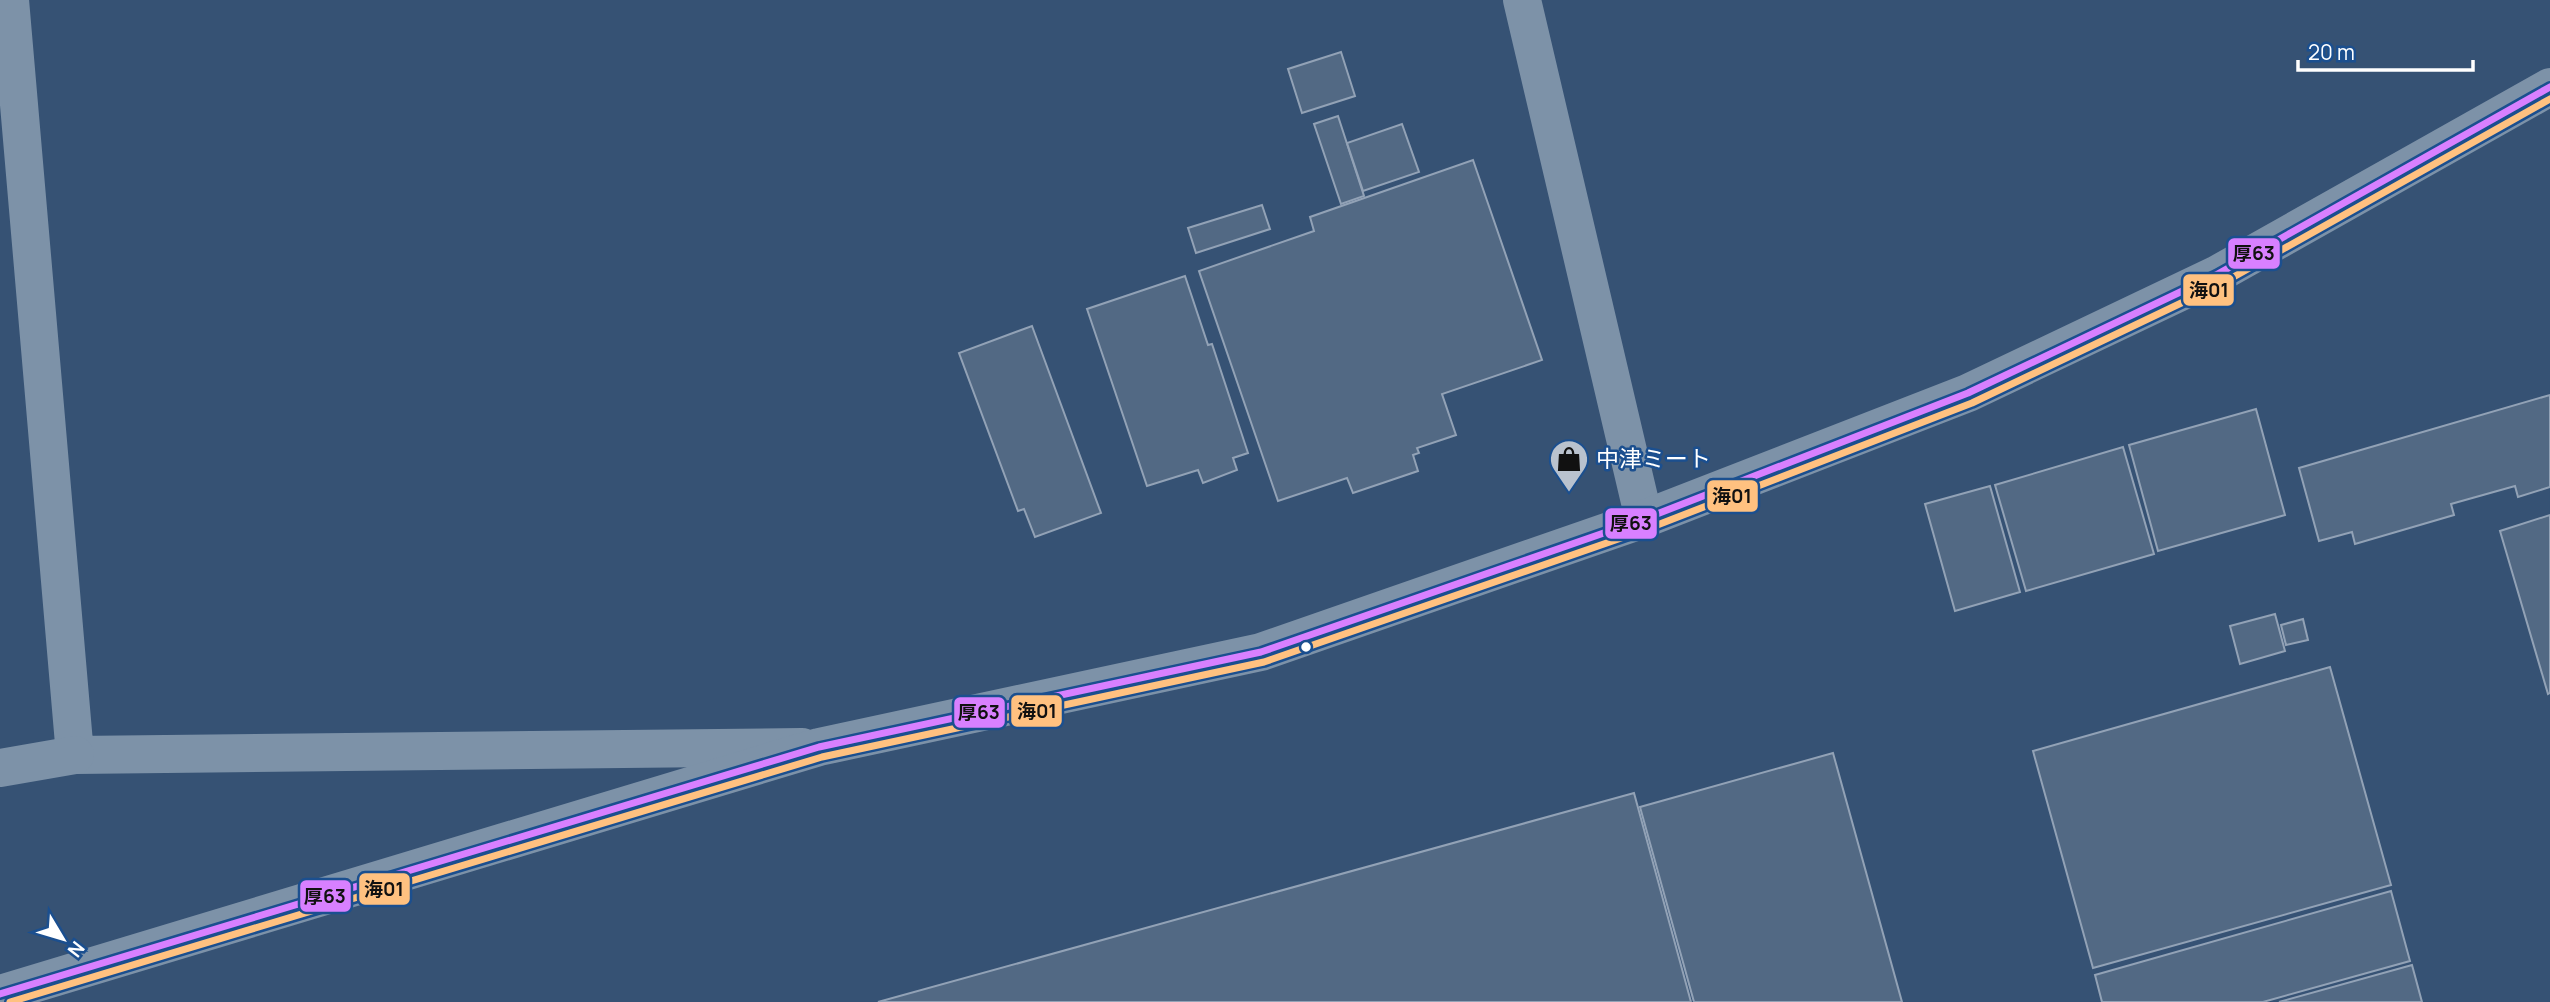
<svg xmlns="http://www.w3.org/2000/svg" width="2550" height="1002" viewBox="0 0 2550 1002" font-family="Manrope,'Noto Sans JP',sans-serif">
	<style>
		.building { fill: #526984; stroke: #92a2b6; stroke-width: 2 }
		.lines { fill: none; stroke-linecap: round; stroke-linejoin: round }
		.minor { stroke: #7d92a8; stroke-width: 38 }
		.tertiary { stroke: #7d92a8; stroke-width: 38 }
		.bus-1-casing { stroke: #1b4f8f; stroke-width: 12 }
		.bus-2-casing { stroke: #1b4f8f; stroke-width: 12 }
		.bus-1 { stroke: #d880ff; stroke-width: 7 }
		.bus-2 { stroke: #ffc180; stroke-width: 7 }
		.bus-dot { fill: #fff; stroke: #1b4f8f; stroke-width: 2.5 }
		.labels { text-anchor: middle; stroke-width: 5; stroke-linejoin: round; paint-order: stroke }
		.poi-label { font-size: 23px; fill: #fff; stroke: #1b4f8f; text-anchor: start }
		.line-badge { stroke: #1b4f8f; stroke-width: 2.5 }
		.pale-badge-label { font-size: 19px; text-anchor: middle; font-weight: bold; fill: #111 }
	</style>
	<rect width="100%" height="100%" fill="#365274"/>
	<g class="building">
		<polygon points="1341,52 1355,96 1302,113 1288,69"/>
		<polygon points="1338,116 1364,196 1341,204 1314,124"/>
		<polygon points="1402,124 1419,172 1363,191 1347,143"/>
		<polygon points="1473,160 1542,360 1442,394 1456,435 1417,448 1419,453 1413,455 1418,471 1353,493 1347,478 1278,501 1199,271 1314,231 1310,217"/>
		<polygon points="1262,205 1270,229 1196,253 1188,228"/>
		<polygon points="1185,276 1208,345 1212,344 1248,453 1233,458 1237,470 1203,483 1198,470 1147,486 1087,309"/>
		<polygon points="1032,326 1101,513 1035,537 1024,509 1018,511 959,353"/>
		<polygon points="2550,395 2550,487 2518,497 2515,486 2451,504 2454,515 2355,544 2352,532 2319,541 2299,468"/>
		<polygon points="2256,409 2285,515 2158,551 2129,445"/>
		<polygon points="2123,447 2154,554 2026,591 1995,485"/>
		<polygon points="1990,486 2020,592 1955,611 1925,504"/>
		<polygon points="2550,515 2550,693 2548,694 2500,531"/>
		<polygon points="2275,614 2285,651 2240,664 2230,626"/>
		<polygon points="2303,619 2308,640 2286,645 2281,625"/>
		<polygon points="2330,667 2391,885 2093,968 2033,751"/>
		<polygon points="1833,753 1902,1002 1694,1002 1640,807"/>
		<polygon points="1634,793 1691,1002 878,1002"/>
		<polygon points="2391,891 2410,961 2263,1002 2102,1002 2095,975"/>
		<polygon points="2412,965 2422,1002 2279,1002"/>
	</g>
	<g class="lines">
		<g class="minor">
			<polyline points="10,0 75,755 802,747"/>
			<polyline points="0,768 75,755"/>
		</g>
		<g class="tertiary">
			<polyline points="1522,0 1644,519"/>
			<polyline points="0,994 819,747 1261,652 1644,519 1968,393 2216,275 2550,87"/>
		</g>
		<g class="bus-1-casing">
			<polyline id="bus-1" points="0,994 819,747 1261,652 1644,519 1968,393 2216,275 2550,87"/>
		</g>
		<g class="bus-2-casing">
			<polyline id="bus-2" points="10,1002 822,757 1264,662 1647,529 1972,403 2221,284 2550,99"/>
		</g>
		<use href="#bus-1" class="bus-1"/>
		<use href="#bus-2" class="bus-2"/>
	</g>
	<defs>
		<g id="shop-pin" transform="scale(2.0125)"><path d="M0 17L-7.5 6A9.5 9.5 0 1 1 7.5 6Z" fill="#b9c2ce" stroke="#1b4f8f"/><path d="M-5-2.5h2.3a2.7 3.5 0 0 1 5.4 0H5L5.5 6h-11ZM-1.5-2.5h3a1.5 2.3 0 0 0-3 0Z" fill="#111"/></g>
	</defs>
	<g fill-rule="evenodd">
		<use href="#shop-pin" x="1569" y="459"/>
	</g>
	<circle class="bus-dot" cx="1306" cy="647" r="6"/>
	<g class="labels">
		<g class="poi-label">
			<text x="1596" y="467">中津ミート</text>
		</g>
	</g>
	<g class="line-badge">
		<rect x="2227" y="237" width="54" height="33" rx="7" fill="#d880ff"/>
		<rect x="2182" y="273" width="53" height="34" rx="7" fill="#ffc180"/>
		<rect x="1706" y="479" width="53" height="34" rx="7" fill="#ffc180"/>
		<rect x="1604" y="507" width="54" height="33" rx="7" fill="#d880ff"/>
		<rect x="1010" y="694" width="53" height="34" rx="7" fill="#ffc180"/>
		<rect x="953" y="696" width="53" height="33" rx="7" fill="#d880ff"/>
		<rect x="358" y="872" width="53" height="34" rx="7" fill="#ffc180"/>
		<rect x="299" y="879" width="53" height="34" rx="7" fill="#d880ff"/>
	</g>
	<g class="pale-badge-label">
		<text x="2254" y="260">厚63</text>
		<text x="2209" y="297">海01</text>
		<text x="1732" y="503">海01</text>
		<text x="1631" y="530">厚63</text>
		<text x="1037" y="718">海01</text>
		<text x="979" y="719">厚63</text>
		<text x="384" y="896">海01</text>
		<text x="325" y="903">厚63</text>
	</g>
	<g transform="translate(63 939) rotate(128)" stroke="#1b4f8f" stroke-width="5" paint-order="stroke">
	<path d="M0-5L12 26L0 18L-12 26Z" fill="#ffffff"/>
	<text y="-10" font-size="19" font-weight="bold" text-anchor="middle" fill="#ffffff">N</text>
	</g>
	<path d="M2298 60v10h175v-10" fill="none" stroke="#ffffff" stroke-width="3.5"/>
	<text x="2308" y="60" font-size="21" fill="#ffffff" stroke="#1b4f8f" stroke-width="5" paint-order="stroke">20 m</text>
</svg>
